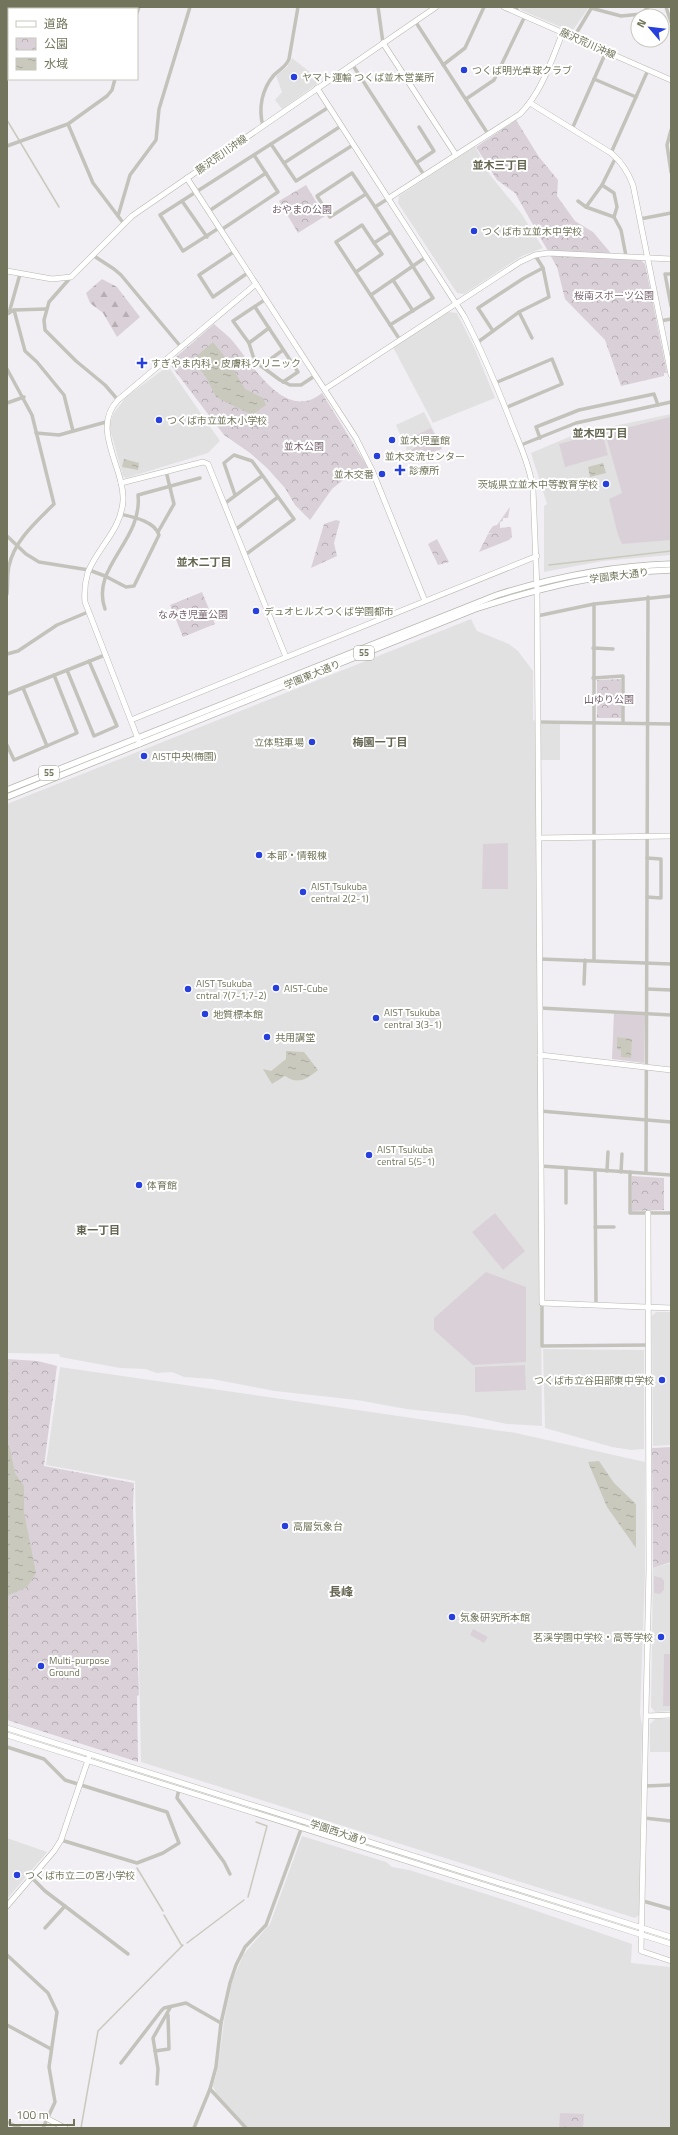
<svg xmlns="http://www.w3.org/2000/svg" width="678" height="2135" viewBox="0 0 678 2135" font-family="'Titillium Web','Noto Sans JP',sans-serif">
	<style>
		.built { fill: #e2e1e1 }
		.green { fill: #dad1d8 }
		.forest { fill: url(#forest-firs) }
		.park { fill: url(#park-crowns) }
		.water { fill: url(#water-ripples) }
		.lines { fill: none; stroke-linecap: round; stroke-linejoin: round }
		.stream { stroke: #cac9bd; stroke-width: 1.5 }
		.river { stroke: #cac9bd; stroke-width: 8 }
		.secondary-casing { stroke: #b7b8ae; stroke-width: 6 }
		.primary-casing { stroke: #b5b6ad; stroke-width: 7 }
		.street { stroke: #c3c3bc; stroke-width: 3.5 }
		.secondary { stroke: #fff; stroke-width: 5 }
		.primary { stroke: #fff; stroke-width: 5.5 }
		.poi-dot { fill: #263fdd; stroke: #fff; stroke-width: 1.5 }
		.labels { text-anchor: middle; stroke-width: 4; stroke-linejoin: round; paint-order: stroke }
		.shield { fill: #fff; stroke: #9c9e8c; stroke-width: 1 }
		.shield-label { font-size: 9px; font-weight: bold; fill: #72755b }
		.street-label { font-size: 10px; fill: #72755b; stroke: #fff }
		.poi-label { font-size: 10px; fill: #72755b; stroke: #fff; text-anchor: start }
		.park-label { font-size: 10px; fill: #77626e; stroke: #fff }
		.neighbourhood-label { font-size: 11px; font-weight: bold; fill: #646551; stroke: #fff }
		.quarter-label { font-size: 12px; font-weight: bold; fill: #646551; stroke: #fff }
	</style>
	<defs>
		<pattern id="forest-firs" width="22" height="20" patternUnits="userSpaceOnUse"><rect width="22" height="20" fill="#dad1d8"/><path d="M5 1l3.5 6h-7zM16 11l3.5 6h-7z" fill="#b5aeb2"/></pattern>
		<pattern id="park-crowns" width="20" height="18" patternUnits="userSpaceOnUse"><rect width="20" height="18" fill="#dad1d8"/><path d="M2 6a3 3 0 1 1 6 0M12 15a3 3 0 1 1 6 0" fill="none" stroke="#b5aeb2"/></pattern>
		<pattern id="water-ripples" width="26" height="14" patternUnits="userSpaceOnUse"><rect width="26" height="14" fill="#cac9bd"/><path d="M2 4q2-2 4 0t4 0M15 11q2-2 4 0t4 0" fill="none" stroke="#a8a89d"/></pattern>
	</defs>
	<rect width="100%" height="100%" fill="#f2eff4"/>
	<g class="built">
		<polygon points="519,7 589,7 573,30 570,31 521,10"/>
		<polygon points="292,58 321,81 282,109 275,100 282,92 276,76 287,67"/>
		<polygon points="475,146 490,175 521,213 543,248 522,256 464,294 457,293 398,203 399,196"/>
		<polygon points="448,312 457,313 475,349 495,398 433,423 393,347"/>
		<polygon points="168,366 220,441 208,453 126,478 123,476 111,433 110,425 113,414 126,397"/>
		<polygon points="424,412 439,441 409,455 396,425"/>
		<polygon points="671,414 671,555 603,561 544,572 544,506 547,504 531,453 576,434"/>
		<polygon points="471,619 477,631 509,644 518,651 533,671 533,720 536,721 542,1426 507,1424 463,1415 406,1409 357,1400 275,1391 212,1379 184,1377 172,1372 157,1373 145,1369 120,1368 60,1357 59,1354 7,1353 7,804"/>
		<rect x="541" y="724" width="19" height="36"/>
		<polygon points="656,1312 671,1312 671,1445 653,1446 652,1316"/>
		<polygon points="543,1349 644,1350 644,1449 631,1450 612,1447 545,1428"/>
		<polygon points="60,1367 516,1433 645,1462 645,1571 640,1714 642,1725 639,1915 635,1918 141,1762 135,1481 46,1465"/>
		<polygon points="671,1563 671,1711 655,1712 651,1707 653,1568"/>
		<polygon points="655,1719 670,1719 671,1752 650,1752 650,1724"/>
		<polygon points="302,1836 386,1862 392,1867 409,1870 505,1900 632,1944 631,1963 671,1967 671,2128 248,2128 216,2093 213,2086 218,2067 224,2021 232,1982 239,1965 243,1955 270,1924"/>
		<polygon points="7,1838 47,1852 7,1899"/>
	</g>
	<g class="green">
		<polygon points="670,417 671,540 622,544 618,535 609,499 622,493 605,433"/>
		<polygon points="431,428 438,441 410,454 409,451 418,446 414,436"/>
		<polygon points="602,432 608,455 565,467 559,444"/>
		<polygon points="508,843 508,889 482,889 483,844"/>
		<polygon points="614,1012 645,1015 644,1063 612,1059"/>
		<polygon points="495,1213 525,1251 503,1270 472,1232"/>
		<polygon points="486,1272 526,1287 526,1362 473,1365 434,1330 434,1318"/>
		<polygon points="525,1365 526,1390 475,1392 475,1367"/>
		<polygon points="654,1576 662,1578 664,1581 664,1590 660,1594 654,1593"/>
		<polygon points="473,1629 488,1637 484,1643 470,1635"/>
		<polygon points="664,1654 671,1654 671,1706 663,1706"/>
	</g>
	<polygon class="forest" points="102,279 117,287 140,317 117,337 103,313 90,303 86,293"/>
	<g class="park">
		<polygon points="516,120 539,157 558,180 557,196 575,221 593,232 615,258 639,258 645,264 667,373 664,373 664,376 621,386 605,340 565,299 557,267 515,193 497,180 476,147"/>
		<polygon points="306,185 325,216 298,233 279,201"/>
		<path d="M214 324C219 329 225 333 230 338 251 361 284 424 322 393L372 474 343 480 332 489 310 520 295 505 285 488 267 468 250 453 224 435 169 363Z"/>
		<polygon points="439,441 442,449 411,461 409,455"/>
		<polygon points="510,507 508,518 503,518 503,521 500,522 500,528 511,527 512,537 509,540 479,552 488,534 492,534 488,533 493,526 497,525"/>
		<polygon points="336,520 340,521 334,543 337,556 311,568 324,524"/>
		<polygon points="437,539 449,562 438,565 428,544"/>
		<polygon points="202,592 215,624 183,637 170,605"/>
		<polygon points="621,679 622,718 597,718 597,680"/>
		<polygon points="632,1176 664,1178 664,1210 631,1211"/>
		<polygon points="7,1359 38,1361 57,1366 44,1466 134,1483 133,1507 139,1695 137,1696 138,1762 7,1720"/>
		<polygon points="671,1447 671,1562 653,1568 652,1448"/>
		<polygon points="560,2113 584,2114 583,2128 559,2128"/>
	</g>
	<g class="water">
		<polygon points="213,342 229,362 245,389 263,398 266,405 252,415 216,397 206,377 192,360"/>
		<polygon points="124,459 139,463 138,470 122,467"/>
		<polygon points="603,463 606,473 590,477 588,467"/>
		<polygon points="617,1037 632,1039 631,1058 621,1057 621,1050 617,1049"/>
		<path d="M286 1051 304 1052 318 1070C307 1079 298 1085 285 1076L272 1084 263 1069 271 1071 286 1059Z"/>
		<polygon points="7,1443 10,1449 15,1473 24,1486 24,1512 36,1573 27,1587 7,1596"/>
		<polygon points="599,1461 614,1483 636,1504 636,1548 607,1507 588,1462"/>
	</g>
	<g class="lines">
		<g class="stream">
			<polyline points="35,7 38,9"/>
			<polyline points="7,120 59,207"/>
			<polyline points="549,565 671,551"/>
			<polyline points="137,1868 163,1911"/>
			<polyline points="248,1897 267,1826 256,1822"/>
			<polyline points="164,1915 182,1946"/>
			<polyline points="187,1943 244,1900"/>
			<polyline points="81,2128 98,2031 183,1945"/>
		</g>
		<g class="river">
			<polyline points="62,9 64,7"/>
			<polyline points="7,68 9,66"/>
		</g>
		<g class="secondary-casing">
			<g id="secondary">
				<polyline points="504,7 671,80"/>
				<polyline points="383,43 456,155"/>
				<path d="M317 88 464 316C481 349 495 382 509 417 518 441 529 463 533 489L537 590 542 1303 671 1308"/>
				<path d="M530 103 611 153C622 162 628 172 633 185L671 375"/>
				<polyline points="187,178 356,438 372,470 425,601"/>
				<path d="M389 198 520 114C542 92 551 61 563 32"/>
				<polyline points="7,271 52,279 71,277 132,216 436,7"/>
				<polyline points="325,389 520,262 535,255 548,253 671,259"/>
				<polyline points="121,483 203,462 208,464 286,657"/>
				<polyline points="131,720 537,556"/>
				<path d="M140 744 85 602C84 591 85 582 88 572 98 547 121 530 123 501 125 468 90 429 118 400L256 284"/>
				<polyline points="539,838 671,836"/>
				<polyline points="540,1055 671,1070"/>
				<polyline points="648,1213 649,1568 641,1951 671,1961"/>
				<polyline points="647,1716 671,1715"/>
				<polyline points="7,1728 671,1937"/>
				<polyline points="7,1735 671,1944"/>
				<polyline points="7,1906 54,1851 61,1840 89,1757"/>
				<polyline points="48,2119 65,2128"/>
			</g>
		</g>
		<g class="primary-casing">
			<g id="primary">
				<path d="M7 790 497 595C554 577 612 566 671 564"/>
				<path d="M7 797 475 609C539 588 603 572 671 570"/>
			</g>
		</g>
		<g class="street">
			<polyline points="124,7 126,9"/>
			<polyline points="378,7 383,43"/>
			<polyline points="516,7 518,13"/>
			<polyline points="666,7 671,22"/>
			<polyline points="591,8 621,16 642,14 648,7"/>
			<polyline points="137,13 139,7"/>
			<polyline points="415,21 488,134"/>
			<polyline points="574,37 592,7"/>
			<polyline points="352,64 424,175"/>
			<polyline points="443,65 465,48 484,7"/>
			<polyline points="594,79 636,97"/>
			<polyline points="466,99 494,80 525,16"/>
			<polyline points="329,107 271,144 296,181 353,145"/>
			<polyline points="68,124 93,183 118,216"/>
			<path d="M263 126C258 108 262 89 274 75 280 69 286 67 289 59L298 7"/>
			<polyline points="572,129 606,52"/>
			<polyline points="671,130 667,145 671,172"/>
			<polyline points="7,146 68,124 107,96 112,90 115,79"/>
			<polyline points="611,153 648,70"/>
			<polyline points="284,163 341,126"/>
			<polyline points="416,163 434,151 419,127"/>
			<polyline points="602,185 614,193 617,207 614,217"/>
			<polyline points="366,194 330,217 317,196 352,173 375,207"/>
			<polyline points="389,198 375,207 391,232 374,243 362,225 336,242 400,340"/>
			<polyline points="182,201 207,237"/>
			<polyline points="578,201 586,207 614,217 621,230 626,256"/>
			<polyline points="586,207 602,185 616,157"/>
			<polyline points="209,211 266,173"/>
			<polyline points="640,219 671,213"/>
			<polyline points="124,224 118,216 130,175 156,140 159,109 190,7"/>
			<polyline points="219,228 183,251 160,215 271,144"/>
			<polyline points="221,230 278,192 254,155"/>
			<polyline points="235,251 199,275 213,297 249,272"/>
			<polyline points="94,256 114,269 121,275 181,347"/>
			<polyline points="356,272 382,254 374,243"/>
			<polyline points="671,274 665,274 671,306"/>
			<polyline points="71,277 49,302 44,320 45,330 76,361 105,385 118,400"/>
			<polyline points="393,280 413,311"/>
			<polyline points="371,295 426,257"/>
			<polyline points="266,299 233,321 249,343 253,356 261,366 280,380 290,385 301,385 316,375"/>
			<polyline points="255,307 298,372 283,382"/>
			<polyline points="14,310 25,351 37,362 64,395 73,431"/>
			<polyline points="519,312 532,338"/>
			<polyline points="9,313 20,274"/>
			<polyline points="7,314 14,310 46,309"/>
			<polyline points="660,321 671,319"/>
			<polyline points="390,325 433,298 391,232"/>
			<polyline points="493,331 478,308 524,278 543,268"/>
			<polyline points="478,342 519,312 549,297 543,268 535,255"/>
			<polyline points="249,343 269,328"/>
			<polyline points="261,366 283,350"/>
			<path d="M7 369 32 415 54 504C36 522 14 541 9 566 7 575 8 585 7 594"/>
			<polyline points="495,383 552,359 562,384 505,408"/>
			<polyline points="7,403 24,397"/>
			<polyline points="36,433 59,435 106,422"/>
			<polyline points="540,438 536,427 579,410 654,394 658,405"/>
			<polyline points="521,445 576,423 671,402"/>
			<polyline points="235,495 224,463 234,455 252,461 294,519 245,555"/>
			<polyline points="224,504 262,476"/>
			<polyline points="235,530 278,497"/>
			<polyline points="158,532 174,504 166,471"/>
			<path d="M7 536 26 554 39 562 89 570 105 576 126 587 134 586 159 535C155 521 133 517 120 514"/>
			<polyline points="594,604 594,960"/>
			<path d="M105 609C90 567 143 541 138 495L200 478"/>
			<polyline points="537,616 594,604 671,596"/>
			<polyline points="593,648 613,649"/>
			<polyline points="7,654 18,651 57,625 88,612"/>
			<polyline points="67,670 94,736 117,726 89,661"/>
			<polyline points="593,678 623,676 623,723"/>
			<polyline points="23,688 47,746"/>
			<polyline points="7,694 105,655"/>
			<polyline points="538,722 671,724"/>
			<polyline points="7,745 14,760 77,733 54,675"/>
			<polyline points="647,897 661,898 661,859 647,858"/>
			<polyline points="540,959 671,964"/>
			<polyline points="584,984 585,960"/>
			<polyline points="647,989 671,990"/>
			<polyline points="540,1008 671,1015"/>
			<polyline points="540,1111 671,1122"/>
			<polyline points="541,1166 671,1175"/>
			<polyline points="566,1168 566,1203"/>
			<polyline points="595,1170 596,1306"/>
			<polyline points="607,1171 608,1152"/>
			<polyline points="621,1172 622,1154"/>
			<polyline points="630,1172 630,1213 671,1213"/>
			<polyline points="646,1173 648,597"/>
			<polyline points="595,1227 614,1227"/>
			<polyline points="542,1303 542,1346 648,1345"/>
			<polyline points="7,1747 44,1759 65,1780 167,1812 179,1843 163,1853 137,1863 61,1840"/>
			<polyline points="645,1786 670,1785"/>
			<polyline points="179,1789 177,1798 224,1862 230,1874"/>
			<polyline points="644,1818 671,1821"/>
			<polyline points="32,1878 45,1891 128,1954"/>
			<polyline points="643,1901 671,1909"/>
			<polyline points="45,1928 65,1906"/>
			<polyline points="7,1955 48,1993 57,2012 49,2067 55,2102 43,2128"/>
			<polyline points="7,2025 51,2049"/>
			<polyline points="155,2051 169,2049 168,2015"/>
			<polyline points="121,2063 161,2011 164,2008 186,2003 221,2023"/>
			<polyline points="157,2084 158,2069 153,2038 170,2008"/>
			<polyline points="210,2089 246,2128"/>
			<polyline points="7,2122 20,2128"/>
			<polyline points="194,2128 210,2089 216,2067 221,2023 230,1983 236,1965 245,1947 266,1925 304,1821"/>
		</g>
		<use href="#secondary" class="secondary"/>
		<use href="#primary" class="primary"/>
	</g>
	<g class="poi-dot">
		<circle cx="464" cy="70" r="4"/>
		<circle cx="294" cy="77" r="4"/>
		<circle cx="474" cy="231" r="4"/>
		<path d="M140 357h4v4h4v4h-4v4h-4v-4h-4v-4h4z"/>
		<circle cx="159" cy="420" r="4"/>
		<circle cx="392" cy="440" r="4"/>
		<circle cx="377" cy="456" r="4"/>
		<path d="M398 464h4v4h4v4h-4v4h-4v-4h-4v-4h4z"/>
		<circle cx="382" cy="474" r="4"/>
		<circle cx="606" cy="484" r="4"/>
		<circle cx="256" cy="611" r="4"/>
		<circle cx="312" cy="742" r="4"/>
		<circle cx="144" cy="756" r="4"/>
		<circle cx="259" cy="855" r="4"/>
		<circle cx="303" cy="892" r="4"/>
		<circle cx="276" cy="988" r="4"/>
		<circle cx="188" cy="989" r="4"/>
		<circle cx="205" cy="1014" r="4"/>
		<circle cx="376" cy="1018" r="4"/>
		<circle cx="267" cy="1037" r="4"/>
		<circle cx="369" cy="1155" r="4"/>
		<circle cx="139" cy="1185" r="4"/>
		<circle cx="662" cy="1380" r="4"/>
		<circle cx="285" cy="1526" r="4"/>
		<circle cx="452" cy="1617" r="4"/>
		<circle cx="661" cy="1637" r="4"/>
		<circle cx="41" cy="1666" r="4"/>
		<circle cx="17" cy="1875" r="4"/>
	</g>
	<g class="labels">
		<g class="shield">
			<rect x="354" y="646" width="20" height="14" rx="3"/>
			<rect x="39" y="766" width="20" height="14" rx="3"/>
		</g>
		<g class="shield-label">
			<text x="364" y="656">55</text>
			<text x="49" y="776">55</text>
		</g>
		<g class="street-label">
			<text transform="translate(588 43) rotate(24)" y="4">藤沢荒川沖線</text>
			<text transform="translate(221 154) rotate(-35)" y="4">藤沢荒川沖線</text>
			<text transform="translate(619 575) rotate(-7)" y="4">学園東大通り</text>
			<text transform="translate(312 674) rotate(-22)" y="4">学園東大通り</text>
			<text transform="translate(339 1832) rotate(18)" y="4">学園西大通り</text>
		</g>
		<g class="poi-label">
			<text x="472" y="74">つくば明光卓球クラブ</text>
			<text x="302" y="81">ヤマト運輸 つくば並木営業所</text>
			<text x="482" y="235">つくば市立並木中学校</text>
			<text x="151" y="367">すぎやま内科・皮膚科クリニック</text>
			<text x="167" y="424">つくば市立並木小学校</text>
			<text x="400" y="444">並木児童館</text>
			<text x="385" y="460">並木交流センター</text>
			<text x="409" y="474">診療所</text>
			<text x="374" y="478" text-anchor="end">並木交番</text>
			<text x="598" y="488" text-anchor="end">茨城県立並木中等教育学校</text>
			<text x="264" y="615">デュオヒルズつくば学園都市</text>
			<text x="304" y="746" text-anchor="end">立体駐車場</text>
			<text x="152" y="760">AIST中央(梅園)</text>
			<text x="267" y="859">本部・情報棟</text>
			<text x="311" y="890">AIST Tsukuba<tspan x="311" dy="12">central 2(2-1)</tspan></text>
			<text x="196" y="987">AIST Tsukuba<tspan x="196" dy="12">cntral 7(7-1,7-2)</tspan></text>
			<text x="284" y="992">AIST-Cube</text>
			<text x="384" y="1016">AIST Tsukuba<tspan x="384" dy="12">central 3(3-1)</tspan></text>
			<text x="213" y="1018">地質標本館</text>
			<text x="275" y="1041">共用講堂</text>
			<text x="377" y="1153">AIST Tsukuba<tspan x="377" dy="12">central 5(5-1)</tspan></text>
			<text x="147" y="1189">体育館</text>
			<text x="654" y="1384" text-anchor="end">つくば市立谷田部東中学校</text>
			<text x="293" y="1530">高層気象台</text>
			<text x="460" y="1621">気象研究所本館</text>
			<text x="653" y="1641" text-anchor="end">茗渓学園中学校・高等学校</text>
			<text x="49" y="1664">Multi-purpose<tspan x="49" dy="12">Ground</tspan></text>
			<text x="25" y="1879">つくば市立二の宮小学校</text>
		</g>
		<g class="park-label">
			<text x="302" y="213">おやまの公園</text>
			<text x="614" y="299">桜南スポーツ公園</text>
			<text x="304" y="450">並木公園</text>
			<text x="193" y="618">なみき児童公園</text>
			<text x="609" y="703">山ゆり公園</text>
		</g>
		<g class="neighbourhood-label">
			<text x="500" y="169">並木三丁目</text>
			<text x="600" y="437">並木四丁目</text>
			<text x="204" y="566">並木二丁目</text>
			<text x="380" y="746">梅園一丁目</text>
			<text x="98" y="1234">東一丁目</text>
		</g>
		<g class="quarter-label">
			<text x="341" y="1596">長峰</text>
		</g>
	</g>
	<rect width="678" height="2135" fill="none" stroke="#72755b" stroke-width="16"/>
	<rect x="8" y="8" width="130" height="72" fill="#ffffff" stroke="#c7c8bd"/>
	<rect x="16" y="21" width="20" height="6" fill="#ffffff" stroke="#c7c8bd"/>
	<text x="44" y="28" font-size="12" fill="#72755b">道路</text>
	<rect x="16" y="38" width="20" height="12" fill="url(#park-crowns)" stroke="#c7c8bd"/>
	<text x="44" y="48" font-size="12" fill="#72755b">公園</text>
	<rect x="16" y="58" width="20" height="12" fill="url(#water-ripples)" stroke="#c7c8bd"/>
	<text x="44" y="68" font-size="12" fill="#72755b">水域</text>
	<g transform="translate(650 28) rotate(298)"><circle r="19" fill="#ffffff" stroke="#c7c8bd"/>
	<path d="M0-3L7 15L0 10L-7 15Z" fill="#263fdd"/>
	<text y="-6" font-size="11" font-weight="bold" text-anchor="middle" fill="#72755b">N</text>
	</g>
	<path d="M10 2119v6h64v-6" fill="none" stroke="#72755b" stroke-width="2"/>
	<text x="16" y="2119" font-size="12" fill="#72755b" stroke="#ffffff" stroke-width="3" paint-order="stroke">100 m</text>
</svg>
